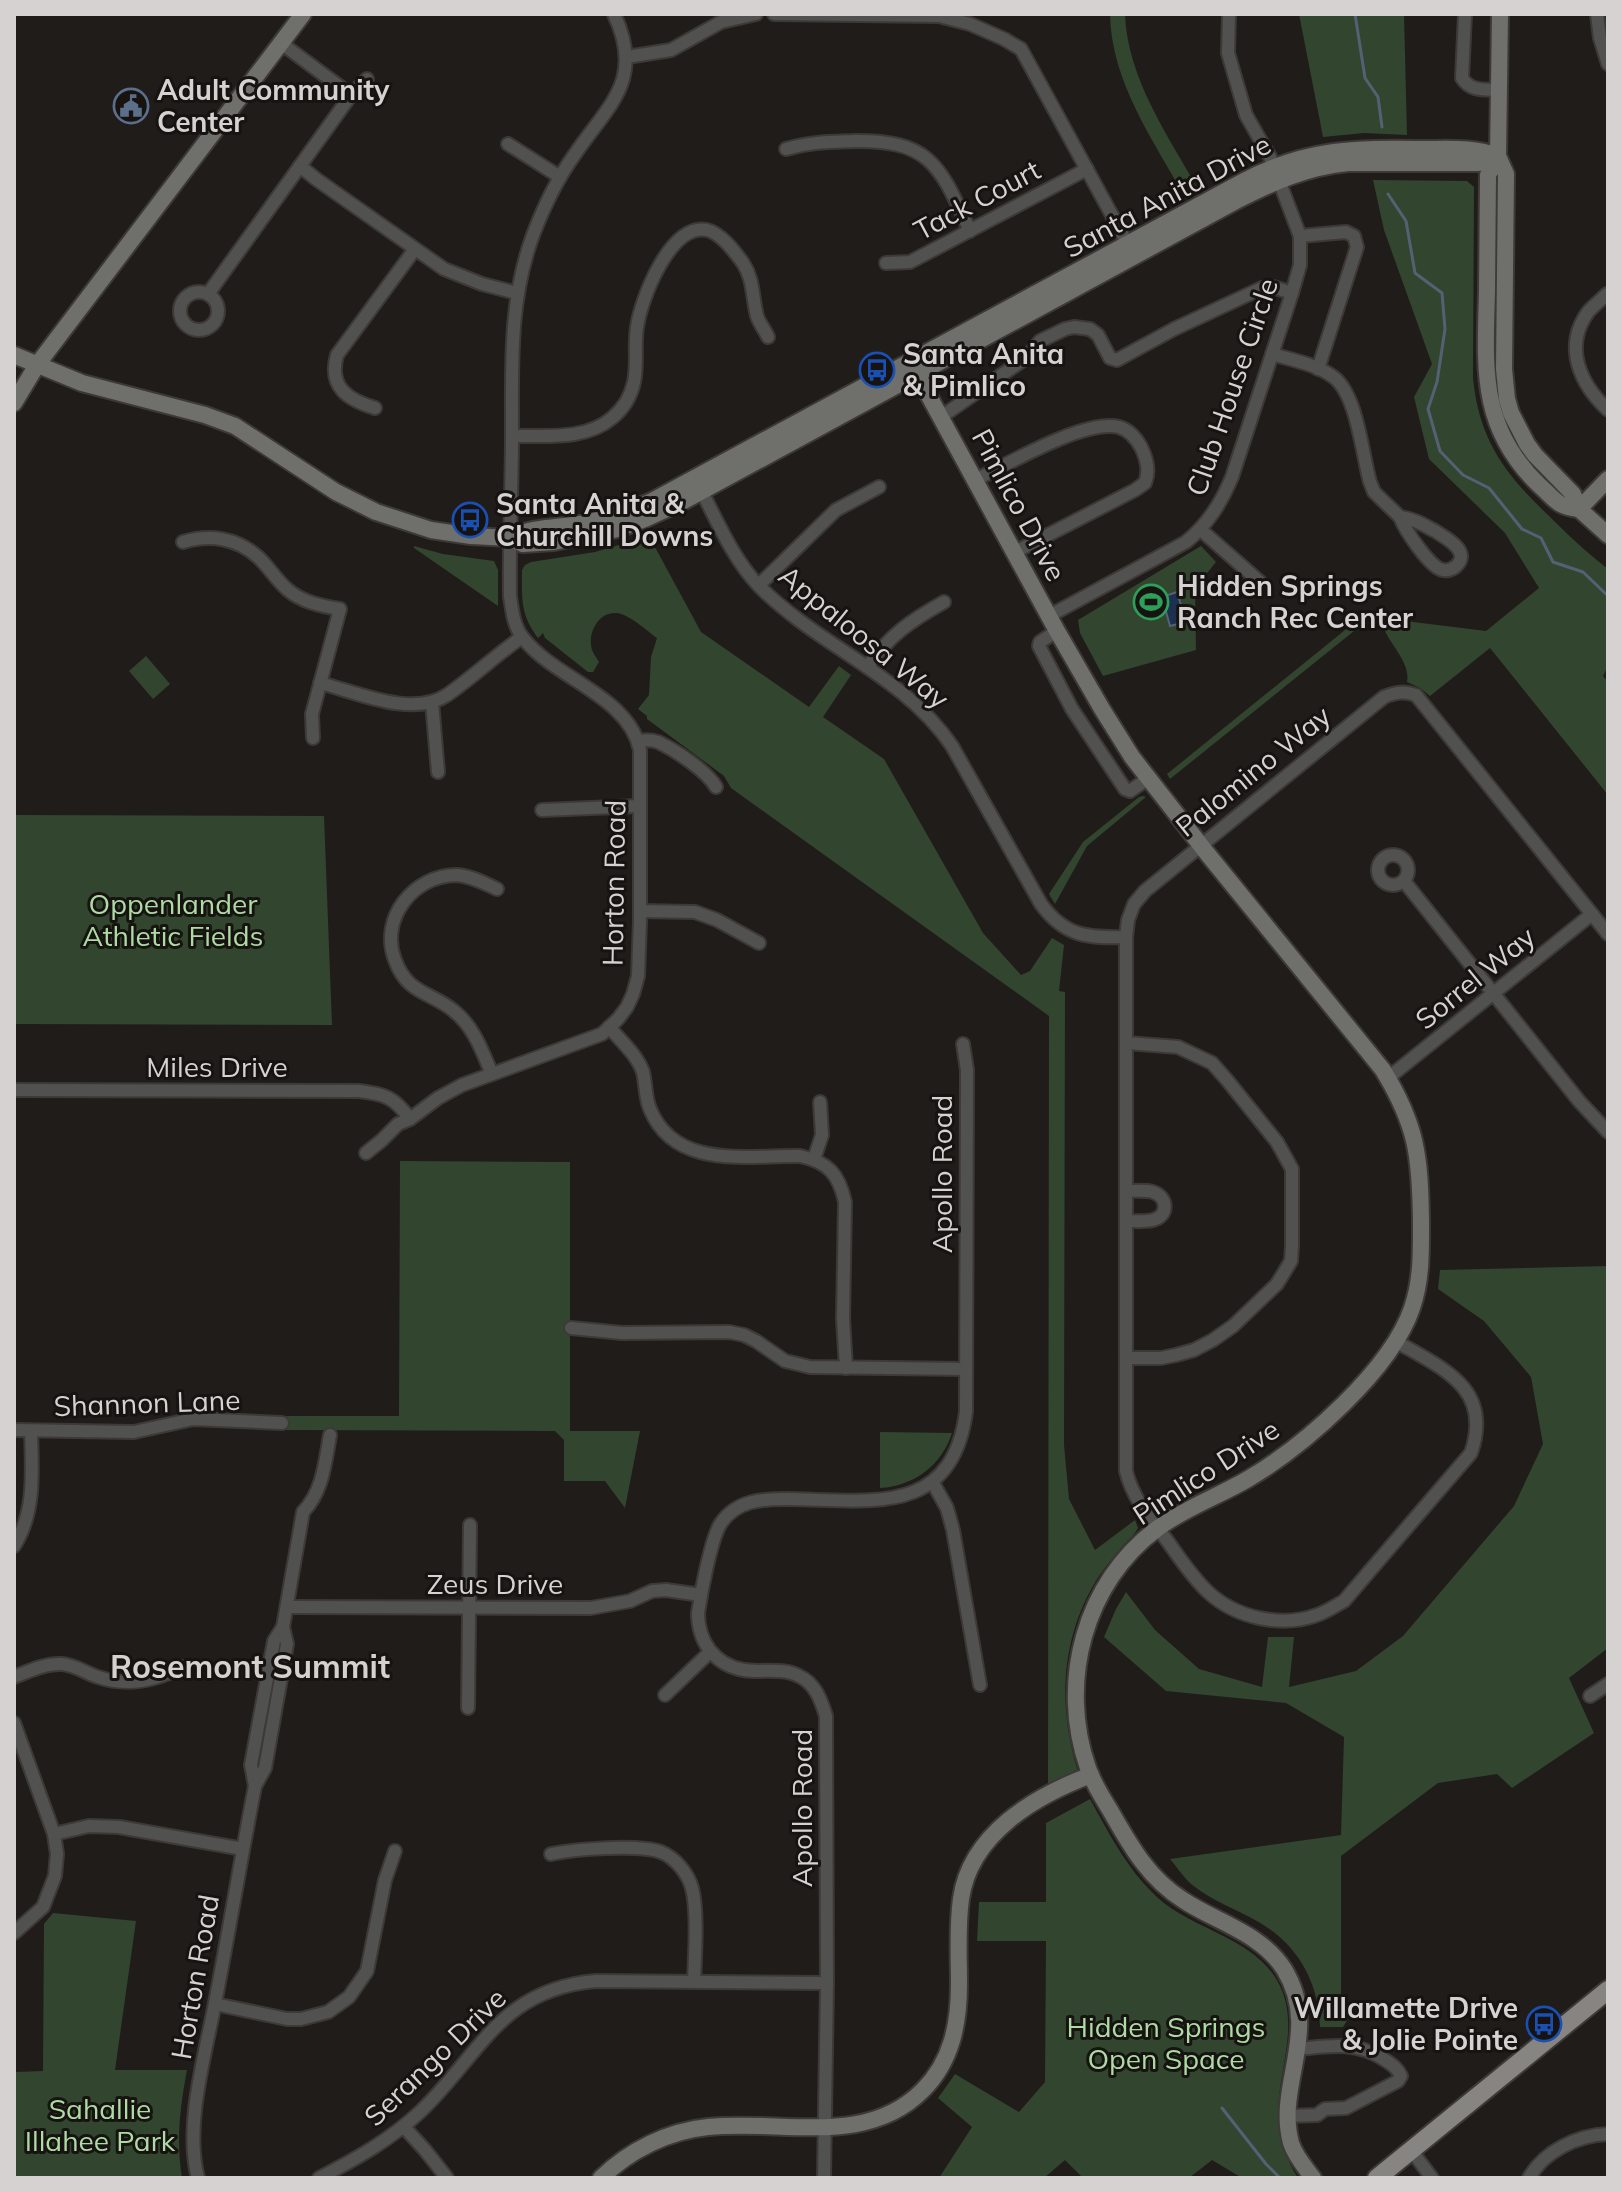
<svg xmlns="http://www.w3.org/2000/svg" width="1622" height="2192" viewBox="0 0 1622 2192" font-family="Mulish,sans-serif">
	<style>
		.green { fill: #32452e }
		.water { fill: #1d304e; stroke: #546175; stroke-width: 2 }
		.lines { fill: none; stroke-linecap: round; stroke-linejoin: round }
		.stream { stroke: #546175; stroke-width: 3 }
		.street-casing { stroke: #3d3937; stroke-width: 16 }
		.secondary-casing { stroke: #3d3937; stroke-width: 20 }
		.primary-casing { stroke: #3d3937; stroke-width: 22 }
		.street { stroke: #51514f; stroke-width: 12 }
		.secondary { stroke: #6f6f6c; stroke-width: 16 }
		.primary { stroke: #868582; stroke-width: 18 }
		.labels { text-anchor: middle; stroke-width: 6; stroke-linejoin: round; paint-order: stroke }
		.poi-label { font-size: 28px; font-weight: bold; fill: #d5d2d1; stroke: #161311; text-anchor: start }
		.street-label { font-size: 28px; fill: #d5d2d1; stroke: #161311 }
		.park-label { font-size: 28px; fill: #addba3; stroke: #161311 }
		.quarter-label { font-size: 32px; font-weight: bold; fill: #d6d1cf; stroke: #161311 }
	</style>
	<rect width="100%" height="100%" fill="#201c1a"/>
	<g class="green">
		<path d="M1110 14H1125C1127 78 1169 137 1199 191L1186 199C1154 141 1111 82 1110 14Z"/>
		<polygon points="1299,14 1404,14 1407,135 1364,133 1323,137"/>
		<path d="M1373 180 1467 181 1474 187 1473 378C1479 440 1505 474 1548 515 1567 534 1586 552 1608 569V666L1603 676 1608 682V795L1490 648 1430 696 1420 688 1407 682C1411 662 1388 643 1382 624L1354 631 1170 779 1167 774 1350 626 1381 618 1486 631 1539 588 1505 533 1429 459 1414 397 1432 364 1384 230Z"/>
		<path d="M649 536 701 632 809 707 839 666 851 675 823 717 884 759 983 933 1021 975 1030 971 1052 938 1064 945 1059 991 1065 992 1064 1445 1069 1499 1095 1550 1135 1520 1138 1528C1134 1536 1128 1540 1122 1547 1114 1556 1106 1566 1099 1576 1061 1635 1057 1705 1078 1771L1048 1787 1049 1016 731 788 724 776 647 719V716L638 709 649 695 651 657 657 638C646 630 630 615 617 613 598 611 587 634 592 650 594 655 597 658 599 662L593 672H588L545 638 543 633 538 638C520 614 522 599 522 570L525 565 531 562 595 552Z"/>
		<polygon points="414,546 443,554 494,561 498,570 498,606 414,548"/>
		<polygon points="1201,546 1216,562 1195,588 1196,650 1103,676 1080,633 1078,620"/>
		<polygon points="146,656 170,684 153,699 129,671"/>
		<polygon points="1143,796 1146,797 1087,846 1055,904 1049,894 1083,842 1139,797"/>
		<polygon points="14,815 324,816 332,1025 14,1024"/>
		<polygon points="400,1161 570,1162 570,1431 640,1431 625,1508 605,1481 564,1481 564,1440 555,1431 282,1430 282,1416 399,1416"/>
		<path d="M1608 1266V1648L1569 1678 1594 1733 1512 1788 1497 1774 1438 1783 1341 1856V2019L1352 2013 1343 2027H1320C1319 1981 1296 1942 1255 1920 1236 1909 1213 1901 1195 1887 1185 1880 1178 1868 1170 1859L1341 1835 1344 1737 1286 1703 1166 1691 1104 1637 1116 1609 1126 1592 1155 1630 1199 1669 1262 1687 1268 1637H1294L1289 1687 1356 1671 1403 1636 1514 1506 1543 1444 1531 1377 1484 1321 1438 1289 1440 1270Z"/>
		<path d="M880 1432 952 1433C942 1465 914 1486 880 1488Z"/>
		<path d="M1090 1799C1111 1837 1130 1875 1164 1903 1200 1931 1255 1940 1278 1982 1301 2024 1278 2070 1278 2114 1279 2137 1286 2159 1298 2178H1242L1212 2160 1189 2178H1083L1065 2160 1044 2178H939L972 2127 938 2098 955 2074 1019 2112 1045 2082 1046 1941H977L979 1902H1046V1823Z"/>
		<path d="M53 1913 136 1921 115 2070H187C180 2107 176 2141 182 2178H14V2072L43 2071 44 1924Z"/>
	</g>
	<polygon class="water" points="1177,592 1186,622 1170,626 1162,597"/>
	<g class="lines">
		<g class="stream">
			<polyline points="1355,14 1365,78 1378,97 1382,127"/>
			<polyline points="1388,194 1406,221 1415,273 1442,293 1445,329 1437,382 1428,409 1440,451 1463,475 1489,488 1522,529 1541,538 1553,562 1583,572 1608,596"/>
			<polyline points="1222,2108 1266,2164 1280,2178"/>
		</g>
		<g class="street-casing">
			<g id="street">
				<polyline points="774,14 939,16 970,24 1004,39 1021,49 1131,250"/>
				<path d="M1465 14 1462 78C1471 92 1484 89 1499 90"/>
				<polyline points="1597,14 1600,38 1608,64"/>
				<polyline points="281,43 351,95"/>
				<polyline points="627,57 671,50 721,22 756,14"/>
				<polyline points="508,144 560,177"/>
				<path d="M786 149C809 142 830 142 854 141 932 140 940 167 970 231"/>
				<polyline points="300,166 316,179 444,269 482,284 517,293"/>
				<polyline points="1300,236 1346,232 1354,236 1357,247 1318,369"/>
				<polyline points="886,263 910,262 1087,169"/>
				<circle cx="199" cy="311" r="19"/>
				<polyline points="208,294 351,95 367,79"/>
				<path d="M1607 294C1601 300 1593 306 1588 312 1563 347 1580 384 1608 410"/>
				<path d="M1272 354C1292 360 1315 364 1332 376 1357 392 1362 454 1370 482L1374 492 1400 517"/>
				<path d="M375 408C348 400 328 387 337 355L415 249"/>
				<polyline points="941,417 1026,358 1040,341 1065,329 1074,327 1090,329 1098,335 1110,358 1117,360 1174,329 1262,288 1273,287 1292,293"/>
				<path d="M512 436C545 435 585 441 612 418 623 409 631 396 634 382 638 364 634 345 637 327 641 299 670 223 707 230 721 233 735 252 743 263 754 280 752 297 757 316 759 323 765 330 768 337"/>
				<path d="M975 480C1008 464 1084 419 1119 427 1129 430 1136 438 1141 447 1147 459 1150 471 1145 483L1135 490 1015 552"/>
				<path d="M702 492C718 523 734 560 759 586 818 646 904 675 952 746L1041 904C1065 937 1088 938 1126 937"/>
				<path d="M1400 517C1414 519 1422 524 1435 531 1446 538 1473 552 1455 567 1452 569 1447 571 1443 570 1430 568 1405 530 1400 517Z"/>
				<polyline points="1201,530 1260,582"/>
				<path d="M183 542C210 534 237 538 258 557 269 567 276 580 288 590 302 602 321 606 340 609L312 714 313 738"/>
				<polyline points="759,585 836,510 879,487"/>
				<path d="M1049 616 1186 542C1208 524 1221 503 1232 477L1292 293 1300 265V236L1270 157 1246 115 1228 53 1229 14"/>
				<polyline points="1057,631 1040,642 1039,646 1072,709 1125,789 1130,791 1150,777"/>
				<path d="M867 667C890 635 910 621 944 602"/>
				<path d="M320 683C356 692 412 718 447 695 473 677 496 655 522 637"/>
				<polyline points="432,702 438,772"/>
				<path d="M638 741C645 740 652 740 658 742 675 750 707 771 716 787"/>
				<polyline points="542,810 640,806"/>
				<circle cx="1393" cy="870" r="15"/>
				<polyline points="1404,881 1579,1101 1608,1132"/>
				<polyline points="640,911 695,912 717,920 759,943"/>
				<path d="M609 1027C621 1041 637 1055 643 1072 646 1085 645 1097 650 1109 675 1170 747 1155 800 1156 828 1162 839 1174 845 1202L843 1319 846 1368"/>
				<path d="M492 1074C482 1051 474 1027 454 1011 431 992 407 994 395 960 379 919 413 875 457 875 471 876 484 883 497 889"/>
				<polyline points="1388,1078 1592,914"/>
				<path d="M14 1090 359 1091C385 1094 394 1097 410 1119"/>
				<path d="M366 1153 382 1140 398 1124 410 1119 438 1098 462 1085 602 1034 618 1019 627 1007 633 994 638 976 640 921V750C629 696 555 679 523 638 514 627 512 611 510 596 509 542 512 487 512 433 512 365 509 300 533 235 544 206 557 179 575 154 609 104 645 80 614 14"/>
				<polyline points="814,1159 822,1135 820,1102"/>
				<path d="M1126 1191C1135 1191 1145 1190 1153 1192 1168 1197 1169 1216 1153 1220 1145 1222 1135 1221 1126 1221"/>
				<polyline points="571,1328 622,1333 729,1332 744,1335 756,1341 785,1361 810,1367 966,1369"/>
				<path d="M1397 1342C1444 1369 1493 1389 1471 1453L1344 1601C1335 1606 1326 1612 1317 1615 1281 1628 1236 1618 1208 1592 1192 1577 1179 1557 1166 1539 1150 1519 1132 1497 1126 1471V937L1128 920 1134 904 1145 891 1384 697C1396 692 1404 691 1416 695L1608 934"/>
				<polyline points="1126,1358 1161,1358 1176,1355 1194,1350 1213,1340 1233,1326 1277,1284 1291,1261 1292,1246 1292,1169 1277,1142 1227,1080 1212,1063 1178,1047 1127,1043"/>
				<polyline points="14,1430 134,1432 193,1419 282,1423"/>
				<polyline points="933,1483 947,1508 953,1530 980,1685"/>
				<path d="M14 1546C36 1512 32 1469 31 1431"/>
				<polyline points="287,1607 591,1608 630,1601 652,1591 666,1590 701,1595"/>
				<path d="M14 1677C29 1671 46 1663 62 1664 75 1665 86 1673 98 1677 128 1687 155 1681 182 1667"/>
				<polyline points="665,1695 710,1652"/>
				<polyline points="1590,1696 1608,1684"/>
				<polyline points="468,1708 470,1525"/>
				<polyline points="14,1723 54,1834 57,1854 55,1876 43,1907 14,1933"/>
				<polyline points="255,1786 251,1765 274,1641 283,1627"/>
				<polyline points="54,1834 89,1826 119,1827 243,1849"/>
				<path d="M551 1854C575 1849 639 1844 661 1852 676 1858 688 1874 692 1888 698 1911 695 1956 694 1981"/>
				<polyline points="215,2004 287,2019 301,2019 328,2012 349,1997 367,1971 385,1880 395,1851"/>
				<path d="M1289 2116 1317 2115 1325 2109 1346 2108 1398 2081 1401 2076C1397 2067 1391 2064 1382 2058 1354 2041 1330 2046 1298 2049"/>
				<polyline points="404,2127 425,2150 447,2178"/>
				<polyline points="1411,2150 1432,2178"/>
				<path d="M198 2178C184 2126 205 2056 215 2003 229 1931 241 1858 255 1786L265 1768 287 1644 283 1627 303 1512C323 1491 325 1463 330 1435"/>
				<path d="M319 2178C356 2159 390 2140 421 2111 482 2052 501 1989 596 1981L827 1983"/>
				<path d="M824 2178 827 1983 826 1716C821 1700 815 1683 799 1676 783 1667 761 1673 744 1670 714 1665 698 1641 698 1613 701 1593 711 1538 721 1523 737 1500 762 1499 787 1499 869 1500 952 1518 966 1412L967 1070 963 1044"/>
				<path d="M1529 2178C1544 2151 1578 2135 1608 2134"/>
			</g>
		</g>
		<g class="secondary-casing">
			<g id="secondary">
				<path d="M1500 14 1498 156 1488 175C1488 214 1487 253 1487 291 1485 368 1479 427 1539 485 1556 500 1556 506 1579 509"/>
				<polyline points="1498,156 1506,174 1504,369 1507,399 1511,413 1527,444 1535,455 1573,494 1579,509 1608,535"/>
				<path d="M14 355 82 383 205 415 235 426 336 492 376 512 431 530 471 536 511 538 523 544 554 542 618 529 645 519 682 502 1236 201C1273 182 1307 167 1348 163H1479L1498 156"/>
				<path d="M911 363 1057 631 1102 709 1132 757 1206 852 1383 1070C1417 1126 1420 1156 1421 1220 1421 1250 1422 1279 1412 1308 1391 1370 1304 1446 1248 1479 1219 1496 1185 1508 1158 1528 1084 1582 1058 1683 1088 1768 1093 1783 1102 1797 1110 1810 1130 1845 1148 1878 1183 1900 1216 1922 1261 1933 1284 1969 1322 2031 1275 2085 1291 2143 1295 2156 1305 2167 1313 2178"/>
				<polyline points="14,403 37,365 303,14"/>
				<polyline points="1579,509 1608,479"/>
				<path d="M511 538C532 526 560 528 585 523 608 518 631 510 652 501L1242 182C1306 148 1354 148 1424 149 1450 149 1473 147 1498 156"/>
				<path d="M601 2178C630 2150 668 2131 708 2127 781 2119 866 2148 923 2090 952 2061 959 2023 959 1984 959 1956 957 1927 961 1899 970 1834 1035 1796 1091 1775"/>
			</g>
		</g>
		<g class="primary-casing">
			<polyline id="primary" points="1377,2178 1608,1990"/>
		</g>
		<use href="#street" class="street"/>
		<use href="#secondary" class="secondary"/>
		<use href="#primary" class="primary"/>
	</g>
	<defs>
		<g id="civic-ring" transform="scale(1.8)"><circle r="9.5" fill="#161311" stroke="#5c6f8a" stroke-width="1.5"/><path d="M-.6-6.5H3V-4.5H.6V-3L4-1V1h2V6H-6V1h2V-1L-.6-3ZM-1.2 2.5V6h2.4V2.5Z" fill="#5c6f8a"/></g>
		<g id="bus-ring" transform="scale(1.8)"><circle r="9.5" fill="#161311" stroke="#1a4fb4" stroke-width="1.5"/><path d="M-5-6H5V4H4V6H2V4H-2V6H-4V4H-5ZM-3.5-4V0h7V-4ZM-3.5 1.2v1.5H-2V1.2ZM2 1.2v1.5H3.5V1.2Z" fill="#1a4fb4"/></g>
		<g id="stadium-ring" transform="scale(1.8)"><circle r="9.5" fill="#161311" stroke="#2e9e5b" stroke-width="1.5"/><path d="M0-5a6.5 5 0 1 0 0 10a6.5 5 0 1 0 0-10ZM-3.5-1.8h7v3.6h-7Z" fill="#2e9e5b"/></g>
	</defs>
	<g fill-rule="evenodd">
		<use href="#civic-ring" x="131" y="106"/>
		<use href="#bus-ring" x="877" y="370"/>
		<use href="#bus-ring" x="470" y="520"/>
		<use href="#stadium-ring" x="1151" y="602"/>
		<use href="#bus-ring" x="1544" y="2024"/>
	</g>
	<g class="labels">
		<g class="poi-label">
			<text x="157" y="100">Adult Community<tspan x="157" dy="32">Center</tspan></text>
			<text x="903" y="364">Santa Anita<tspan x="903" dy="32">&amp; Pimlico</tspan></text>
			<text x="496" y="514">Santa Anita &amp;<tspan x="496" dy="32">Churchill Downs</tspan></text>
			<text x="1177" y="596">Hidden Springs<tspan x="1177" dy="32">Ranch Rec Center</tspan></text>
			<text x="1518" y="2018" text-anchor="end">Willamette Drive<tspan x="1518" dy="32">&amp; Jolie Pointe</tspan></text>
		</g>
		<g class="street-label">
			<text transform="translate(1167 196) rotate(-28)" y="10">Santa Anita Drive</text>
			<text transform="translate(977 200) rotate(-28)" y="10">Tack Court</text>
			<text transform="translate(1232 387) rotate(-71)" y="10">Club House Circle</text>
			<text transform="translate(1019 505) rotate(62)" y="10">Pimlico Drive</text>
			<text transform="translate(864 637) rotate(39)" y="10">Appaloosa Way</text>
			<text transform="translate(1253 771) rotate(-39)" y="10">Palomino Way</text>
			<text transform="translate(614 883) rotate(-89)" y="10">Horton Road</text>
			<text transform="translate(1475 978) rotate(-39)" y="10">Sorrel Way</text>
			<text x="217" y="1077">Miles Drive</text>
			<text transform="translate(942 1174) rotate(-90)" y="10">Apollo Road</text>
			<text transform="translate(147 1403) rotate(-2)" y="10">Shannon Lane</text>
			<text transform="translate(1206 1472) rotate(-33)" y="10">Pimlico Drive</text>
			<text x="495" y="1594">Zeus Drive</text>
			<text transform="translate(802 1808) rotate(-90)" y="10">Apollo Road</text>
			<text transform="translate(195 1977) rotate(-80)" y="10">Horton Road</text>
			<text transform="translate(435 2057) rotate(-44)" y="10">Serango Drive</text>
		</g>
		<g class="park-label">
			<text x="173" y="914">Oppenlander<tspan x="173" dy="32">Athletic Fields</tspan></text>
			<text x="1166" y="2037">Hidden Springs<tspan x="1166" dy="32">Open Space</tspan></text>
			<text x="100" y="2119">Sahallie<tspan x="100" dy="32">Illahee Park</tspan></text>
		</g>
		<g class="quarter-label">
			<text x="250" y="1678">Rosemont Summit</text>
		</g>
	</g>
	<rect width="1622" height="2192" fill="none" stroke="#d5d2d1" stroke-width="32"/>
</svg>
